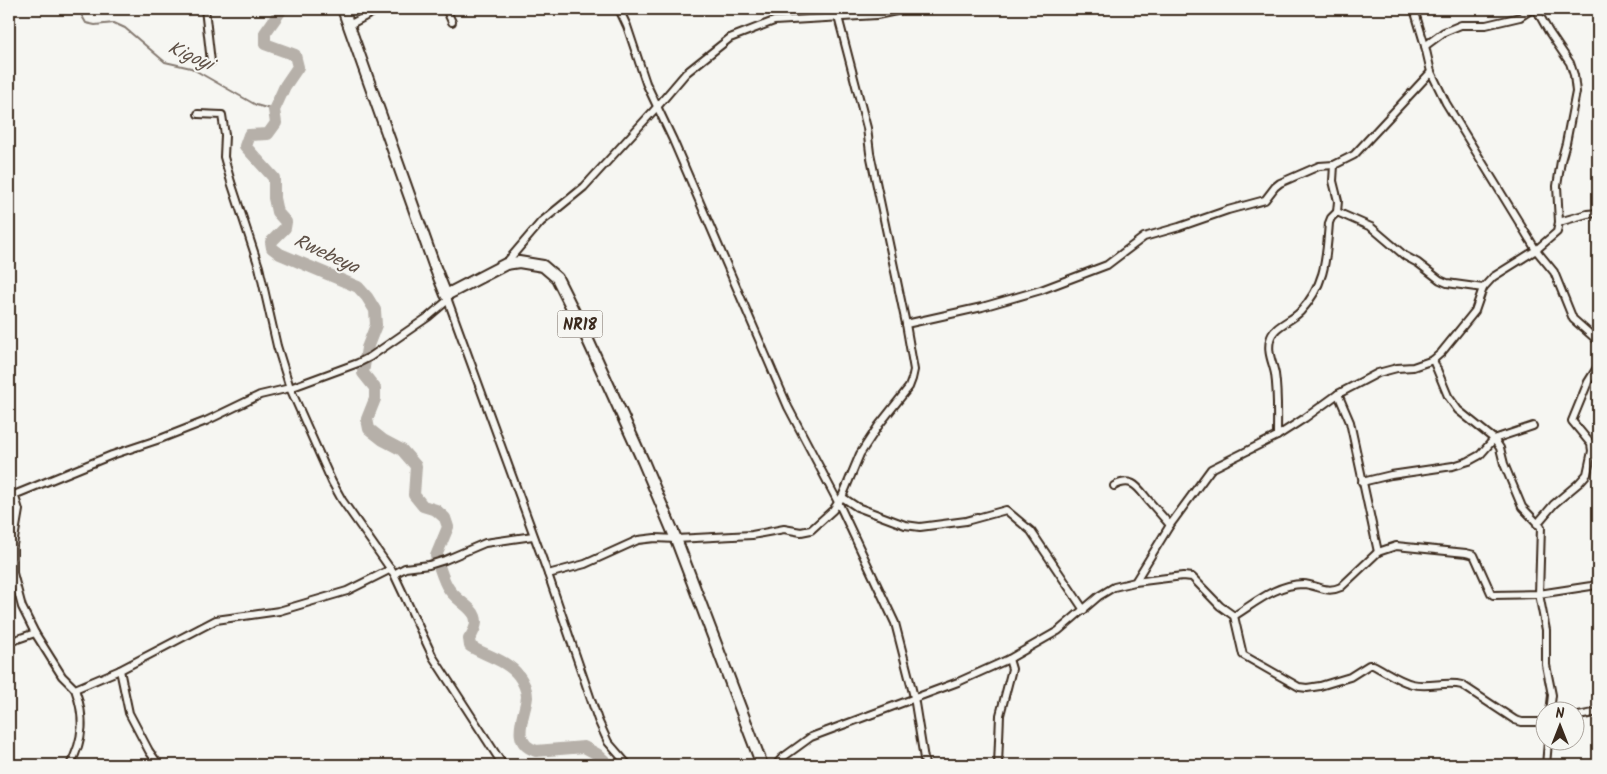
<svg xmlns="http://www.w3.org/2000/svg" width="1607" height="774" viewBox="0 0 1607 774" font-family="Kalam,sans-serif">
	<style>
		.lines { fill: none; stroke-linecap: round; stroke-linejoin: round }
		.stream { stroke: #857a71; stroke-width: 2 }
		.river { stroke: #b6b0a9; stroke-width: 12 }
		.street-casing { stroke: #3b2a1e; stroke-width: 10 }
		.primary-casing { stroke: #3b2a1e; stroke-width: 14 }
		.street { stroke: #f6f6f2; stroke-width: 6 }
		.primary { stroke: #f6f6f2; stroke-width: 10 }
		.labels { text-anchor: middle; stroke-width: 4; stroke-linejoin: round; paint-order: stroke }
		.shield { fill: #f6f6f2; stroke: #73675e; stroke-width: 1 }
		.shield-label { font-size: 16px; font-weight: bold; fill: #3b2a1e }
		.water-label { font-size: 19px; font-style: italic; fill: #605248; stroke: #f6f6f2 }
	</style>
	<rect width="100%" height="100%" fill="#f6f6f2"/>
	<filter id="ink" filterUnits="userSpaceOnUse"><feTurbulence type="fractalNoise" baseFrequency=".02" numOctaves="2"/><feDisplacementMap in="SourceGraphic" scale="10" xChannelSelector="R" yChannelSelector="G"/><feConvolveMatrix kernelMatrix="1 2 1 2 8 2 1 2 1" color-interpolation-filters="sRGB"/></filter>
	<g filter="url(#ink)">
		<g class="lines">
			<polyline class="stream" points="84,9 82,16 86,23 95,25 114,23 125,28 165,62 191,68 256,105 274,110"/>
			<path class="river" d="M282 9 265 33V44L295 55 298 67 285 86 274 110 276 123 268 134 249 135 245 146 274 178V198L277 212 286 222 285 228 271 242 272 248 280 254 358 287 367 297 375 310 376 325 367 348 363 373 375 388V399L367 419 369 429 383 440 402 450 416 466 414 495 423 506 436 510 445 518 448 527 436 556C439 566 442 577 447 586 458 607 490 609 469 639L470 646C486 656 507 660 519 676 523 681 527 690 527 697 525 716 509 742 536 751L584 747 597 754 609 765"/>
			<g class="street-casing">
				<g id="street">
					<polyline points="205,9 211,62"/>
					<polyline points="446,9 452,22"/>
					<polyline points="619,9 627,26 646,83 673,140 788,407 838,502 895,623 914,697 925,765"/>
					<polyline points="1536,9 1549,32 1570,63 1574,75 1576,92 1566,143 1561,161 1557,186 1559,222 1557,232 1536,250 1554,272 1573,319 1598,341"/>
					<polyline points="349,25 379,9"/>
					<polyline points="1425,46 1444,32 1461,25 1486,25 1520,17 1532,9"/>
					<polyline points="198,114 222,115 225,135 224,157 231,182 259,267 277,346 290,388 332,482 342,500 394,574 433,657 503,765"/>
					<polyline points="1337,212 1371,227 1405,256 1418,263 1440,280 1447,283 1483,288"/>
					<polyline points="1559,222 1587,214 1598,213"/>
					<polyline points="506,263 541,222 584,187 657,107 686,73 730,38 774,21 877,15 906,9"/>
					<polyline points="446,295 548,574 598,720 608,742 628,765"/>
					<polyline points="906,324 982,307 1041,290 1107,265 1144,237 1179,227 1228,210 1265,200 1275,187 1280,183 1319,166 1334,165"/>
					<polyline points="1433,360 1448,396 1458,410 1494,439 1500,448 1504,464 1522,507 1541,527 1539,594 1546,630 1546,665 1552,695 1550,712"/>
					<polyline points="1338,394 1350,422 1378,552"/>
					<path d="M1277 436C1277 415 1278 394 1275 374 1273 363 1267 353 1270 340 1273 326 1290 322 1300 312 1326 284 1326 259 1329 223L1331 218 1337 212 1338 201 1333 181 1334 165 1354 155 1431 72"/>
					<polyline points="1362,482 1391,475 1453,466 1469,461 1480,455 1494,439 1533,426"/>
					<path d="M1114 486C1133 476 1138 488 1149 501 1156 509 1163 517 1170 525"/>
					<polyline points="14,494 19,510 13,545 13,573 22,607 35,633 62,676 75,689 120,670 216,620 279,611 347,591 391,569"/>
					<polyline points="9,497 112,455 160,439 206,421 260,395 290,388 358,363 370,357 428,317 448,300"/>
					<polyline points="842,497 857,507 905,525 920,527 966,521 1006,510 1031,531 1084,610"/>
					<polyline points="1537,524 1554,504 1579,483 1587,474 1592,451 1591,444 1572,421 1588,382 1598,366"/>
					<polyline points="394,574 405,568 429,565 445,560 485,543 533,536"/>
					<polyline points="548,574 585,564 638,540 655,538 676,539 752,535 784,529 801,532 811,530 833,510 842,497 860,454 879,425 909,387 912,379 914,370 906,324 870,153 867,128 836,9"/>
					<path d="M1135 582 1183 576 1192 577 1220 606 1234 616 1243 655 1299 687 1307 688 1320 686 1350 677 1369 665H1373C1385 671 1399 681 1412 684 1428 688 1446 681 1462 685L1515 720 1522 722H1544"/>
					<path d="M1234 616C1255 603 1277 584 1303 584 1318 585 1326 594 1341 587L1378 552 1396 546 1466 553 1474 555 1491 593 1493 595 1539 594 1591 586 1598 583"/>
					<polyline points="9,642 35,633"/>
					<polyline points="120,670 129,713 149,751 159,765"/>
					<polyline points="1574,717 1598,712"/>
					<path d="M70 765C84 739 85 717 75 689"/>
					<polyline points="776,765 782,758 811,737 958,682 1009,659 1058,631 1099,596 1114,587 1135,582 1170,525 1211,469 1277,436 1305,418 1338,394 1378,373 1397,368 1413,367 1433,360 1441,353 1475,311 1483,288 1493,277 1536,250 1446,103 1431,72 1425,46 1414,9"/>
					<polyline points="998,765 1000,715 1012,669 1009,659"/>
					<polyline points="1546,765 1548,742"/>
				</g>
			</g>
			<g class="primary-casing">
				<polyline id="primary" points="343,9 434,265 446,295 506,264 519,262 543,266 557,278 587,338 643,461 676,539 762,765"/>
			</g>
			<use href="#street" class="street"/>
			<use href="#primary" class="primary"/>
		</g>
	</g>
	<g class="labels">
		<rect class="shield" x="557.5" y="310.5" width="45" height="27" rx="4"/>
		<g class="shield-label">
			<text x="580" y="330">NR18</text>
		</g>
		<g class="water-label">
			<text transform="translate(191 55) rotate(24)" y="7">Kigoyi</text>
			<text transform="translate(327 253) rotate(25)" y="7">Rwebeya</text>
		</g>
	</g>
	<rect width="1607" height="774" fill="none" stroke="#f6f6f2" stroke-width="30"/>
	<rect x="15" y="15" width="1577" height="744" fill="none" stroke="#3b2a1e" stroke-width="2" filter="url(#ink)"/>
	<g transform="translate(1560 726)"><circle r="24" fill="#f6f6f2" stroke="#aba49d"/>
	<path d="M0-4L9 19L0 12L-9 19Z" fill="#3b2a1e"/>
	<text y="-8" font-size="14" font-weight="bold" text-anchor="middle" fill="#3b2a1e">N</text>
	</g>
</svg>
